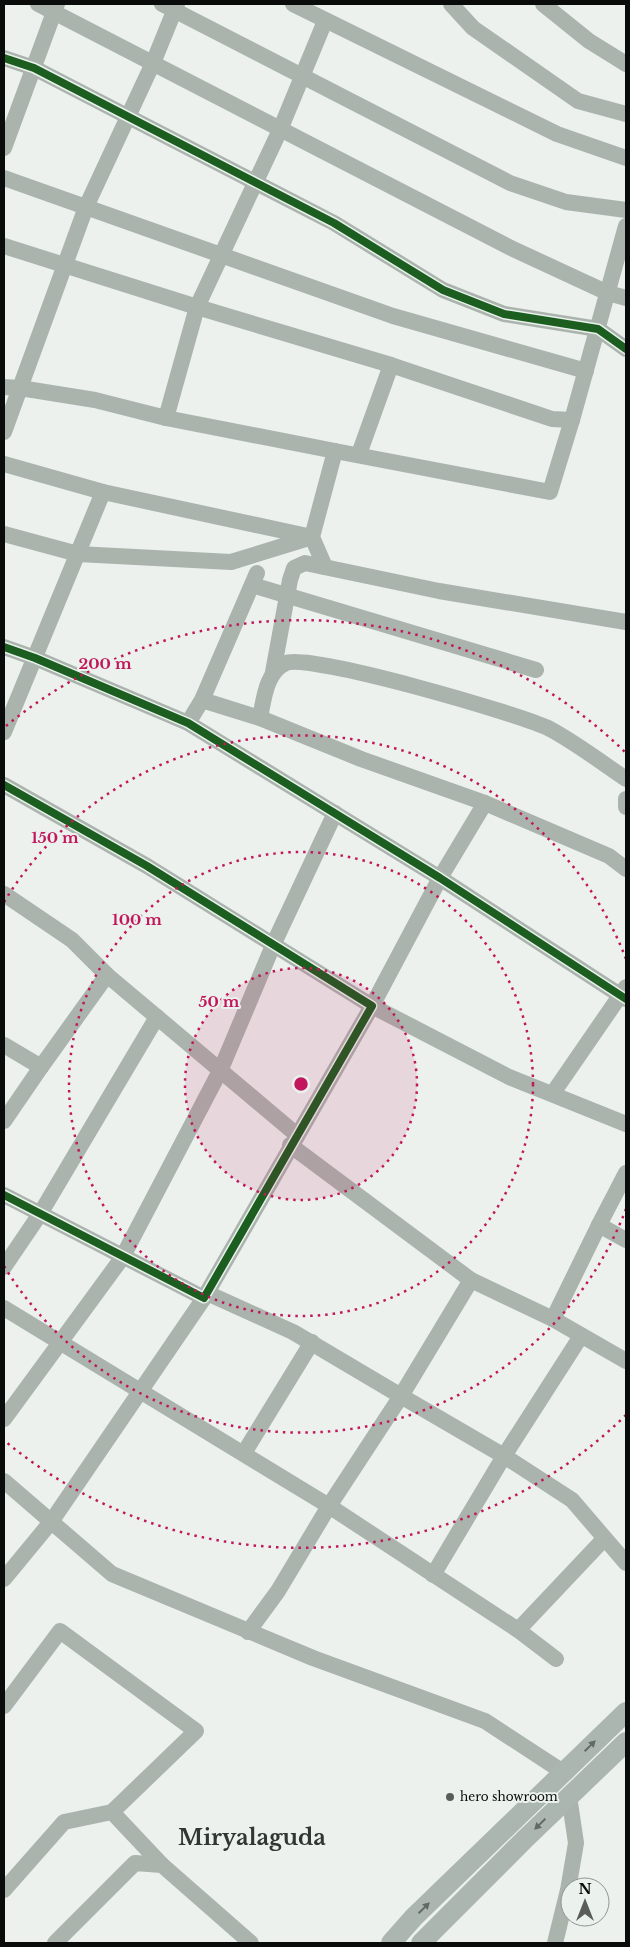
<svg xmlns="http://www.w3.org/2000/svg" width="630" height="1947" viewBox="0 0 630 1947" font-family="'Libre Baskerville',serif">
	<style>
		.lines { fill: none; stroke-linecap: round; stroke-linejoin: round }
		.minor { stroke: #aab4ad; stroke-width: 16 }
		.major { stroke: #aab6af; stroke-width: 20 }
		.cycleway-casing { stroke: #ebf2ee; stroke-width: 11 }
		.cycleway { stroke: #1b5e20; stroke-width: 8 }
		.oneway { fill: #626a65 }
		.ring { fill: none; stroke: #c2185b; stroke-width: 2.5; stroke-dasharray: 2.5 5 }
		.poi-dot { fill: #595c5a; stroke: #ebf2ee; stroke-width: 2 }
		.labels { text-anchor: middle; stroke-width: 4; stroke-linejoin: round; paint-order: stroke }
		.poi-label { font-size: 12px; fill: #0a0c0b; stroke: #ebf2ee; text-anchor: start }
		.town-label { font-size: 22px; font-weight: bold; fill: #313632; stroke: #ebf2ee }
		.centre { fill: #c2185b; stroke: #ebf2ee; stroke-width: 2.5 }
		.ring-label { font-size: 15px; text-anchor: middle; font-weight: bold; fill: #c2185b; stroke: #ebf2ee; stroke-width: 4; stroke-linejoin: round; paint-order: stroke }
	</style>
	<rect width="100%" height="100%" fill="#ecf1ee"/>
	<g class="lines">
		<g class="minor">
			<polyline points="38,4 513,249 608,293 626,298"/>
			<polyline points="162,4 510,183 566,202 626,210"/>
			<polyline points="293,4 557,134 626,158"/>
			<polyline points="451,4 473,28 578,101 626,114"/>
			<polyline points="543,4 589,41 626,64"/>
			<polyline points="325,21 280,130 197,307 391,365"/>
			<polyline points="4,58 34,68 334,223 443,290 504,314 598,329 626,349"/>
			<polyline points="4,148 57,4"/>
			<polyline points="4,178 393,316 586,371"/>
			<polyline points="4,246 197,307 166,418 335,451 312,537 325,567"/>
			<polyline points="4,387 20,388 86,207 153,63 177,4"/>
			<polyline points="4,432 20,388 95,400 166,418"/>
			<polyline points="335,451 550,492 572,420"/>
			<polyline points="359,454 391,365 552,419 572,420 626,226"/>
			<polyline points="4,464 103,492"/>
			<polyline points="4,534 78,554 231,562 312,537"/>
			<polyline points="252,585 536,670"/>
			<polyline points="4,647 35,658 188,723 440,878 626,999"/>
			<polyline points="273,672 290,580 294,568 305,563 439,591 626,622"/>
			<polyline points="202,700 260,718 361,759 485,803 609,856 626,869"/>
			<path d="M260 718C264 698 266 672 286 663 309 653 520 714 550 729 576 743 601 762 626 779"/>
			<polyline points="188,723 202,700 257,573"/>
			<polyline points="4,732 103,492 312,537"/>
			<polyline points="4,785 147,866 372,1006 204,1298 4,1195"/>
			<polyline points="626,799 626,807"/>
			<polyline points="485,803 440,878 372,1006 509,1077 626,1124"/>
			<polyline points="4,894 72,940 107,975"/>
			<polyline points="4,1045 41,1067 4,1121"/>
			<polyline points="41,1067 107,975 297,1135"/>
			<polyline points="553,1093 626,987"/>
			<polyline points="290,1145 471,1280 553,1319"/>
			<polyline points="599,1225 626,1173"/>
			<polyline points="626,1240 599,1225 553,1319 626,1361"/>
			<polyline points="4,1267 40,1214 157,1017"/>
			<polyline points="207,1293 293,1332 401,1396 471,1280"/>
			<polyline points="4,1308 329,1506 518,1630 556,1659"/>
			<polyline points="4,1419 122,1258 221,1069 274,943 335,813"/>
			<polyline points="244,1453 312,1342"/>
			<polyline points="4,1481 112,1574 313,1658 485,1721 563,1772"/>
			<polyline points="433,1575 504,1456 581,1336"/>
			<polyline points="4,1579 51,1522 204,1298"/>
			<polyline points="518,1630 604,1539"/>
			<polyline points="248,1632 278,1591 329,1506 401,1396 504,1456 572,1500 626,1563"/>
			<polyline points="4,1706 60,1631 196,1731 112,1812 64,1822 4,1890"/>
			<polyline points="112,1812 162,1865"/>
			<polyline points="55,1943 135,1863 162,1865 251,1943"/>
			<polyline points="555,1943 568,1890 576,1843 569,1796"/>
		</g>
		<g class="major">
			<polyline points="391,1943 414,1917 626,1712"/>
			<polyline points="421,1943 525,1839 626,1742"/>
		</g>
		<g class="cycleway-casing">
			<g id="cycleway">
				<polyline points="4,58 34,68 334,223 443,290 504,314 598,329 626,349"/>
				<polyline points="4,647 35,658 188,723 440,878 626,999"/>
				<polyline points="4,785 147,866 372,1006 204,1298 4,1195"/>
			</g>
		</g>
		<use href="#cycleway" class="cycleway"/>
	</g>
	<defs><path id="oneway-solid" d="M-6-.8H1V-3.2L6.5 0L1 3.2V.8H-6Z" transform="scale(1.25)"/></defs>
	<g class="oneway">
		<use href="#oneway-solid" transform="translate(590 1746) rotate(-44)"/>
		<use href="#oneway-solid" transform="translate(540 1824) rotate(136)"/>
		<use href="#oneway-solid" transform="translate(424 1908) rotate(-44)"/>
	</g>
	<circle cx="301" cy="1084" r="116" fill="#c2185b" fill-opacity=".12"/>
	<g class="ring">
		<circle cx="301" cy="1084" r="116"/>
		<circle cx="301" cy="1084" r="232"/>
		<path d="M626 1209A348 348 0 0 1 4 1266M4 902A348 348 0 0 1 626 959"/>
		<path d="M626 1415A464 464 0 0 1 6 1442M6 726A464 464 0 0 1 626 753"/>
	</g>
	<circle class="poi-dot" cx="450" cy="1797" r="5"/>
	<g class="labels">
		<g class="poi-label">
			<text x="460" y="1801">hero showroom</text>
		</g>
		<g class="town-label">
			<text x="252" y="1845">Miryalaguda</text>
		</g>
	</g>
	<circle cx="301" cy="1084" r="8" class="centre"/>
	<g class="ring-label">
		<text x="105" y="669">200 m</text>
		<text x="55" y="843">150 m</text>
		<text x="137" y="925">100 m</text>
		<text x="219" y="1007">50 m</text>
	</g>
	<rect width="630" height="1947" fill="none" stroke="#0a0c0b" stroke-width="10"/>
	<g transform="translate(585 1902)"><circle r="24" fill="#ebf2ee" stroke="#919693"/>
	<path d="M0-4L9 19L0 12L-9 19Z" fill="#595c5a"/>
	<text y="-8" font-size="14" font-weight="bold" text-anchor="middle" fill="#0a0c0b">N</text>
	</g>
</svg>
